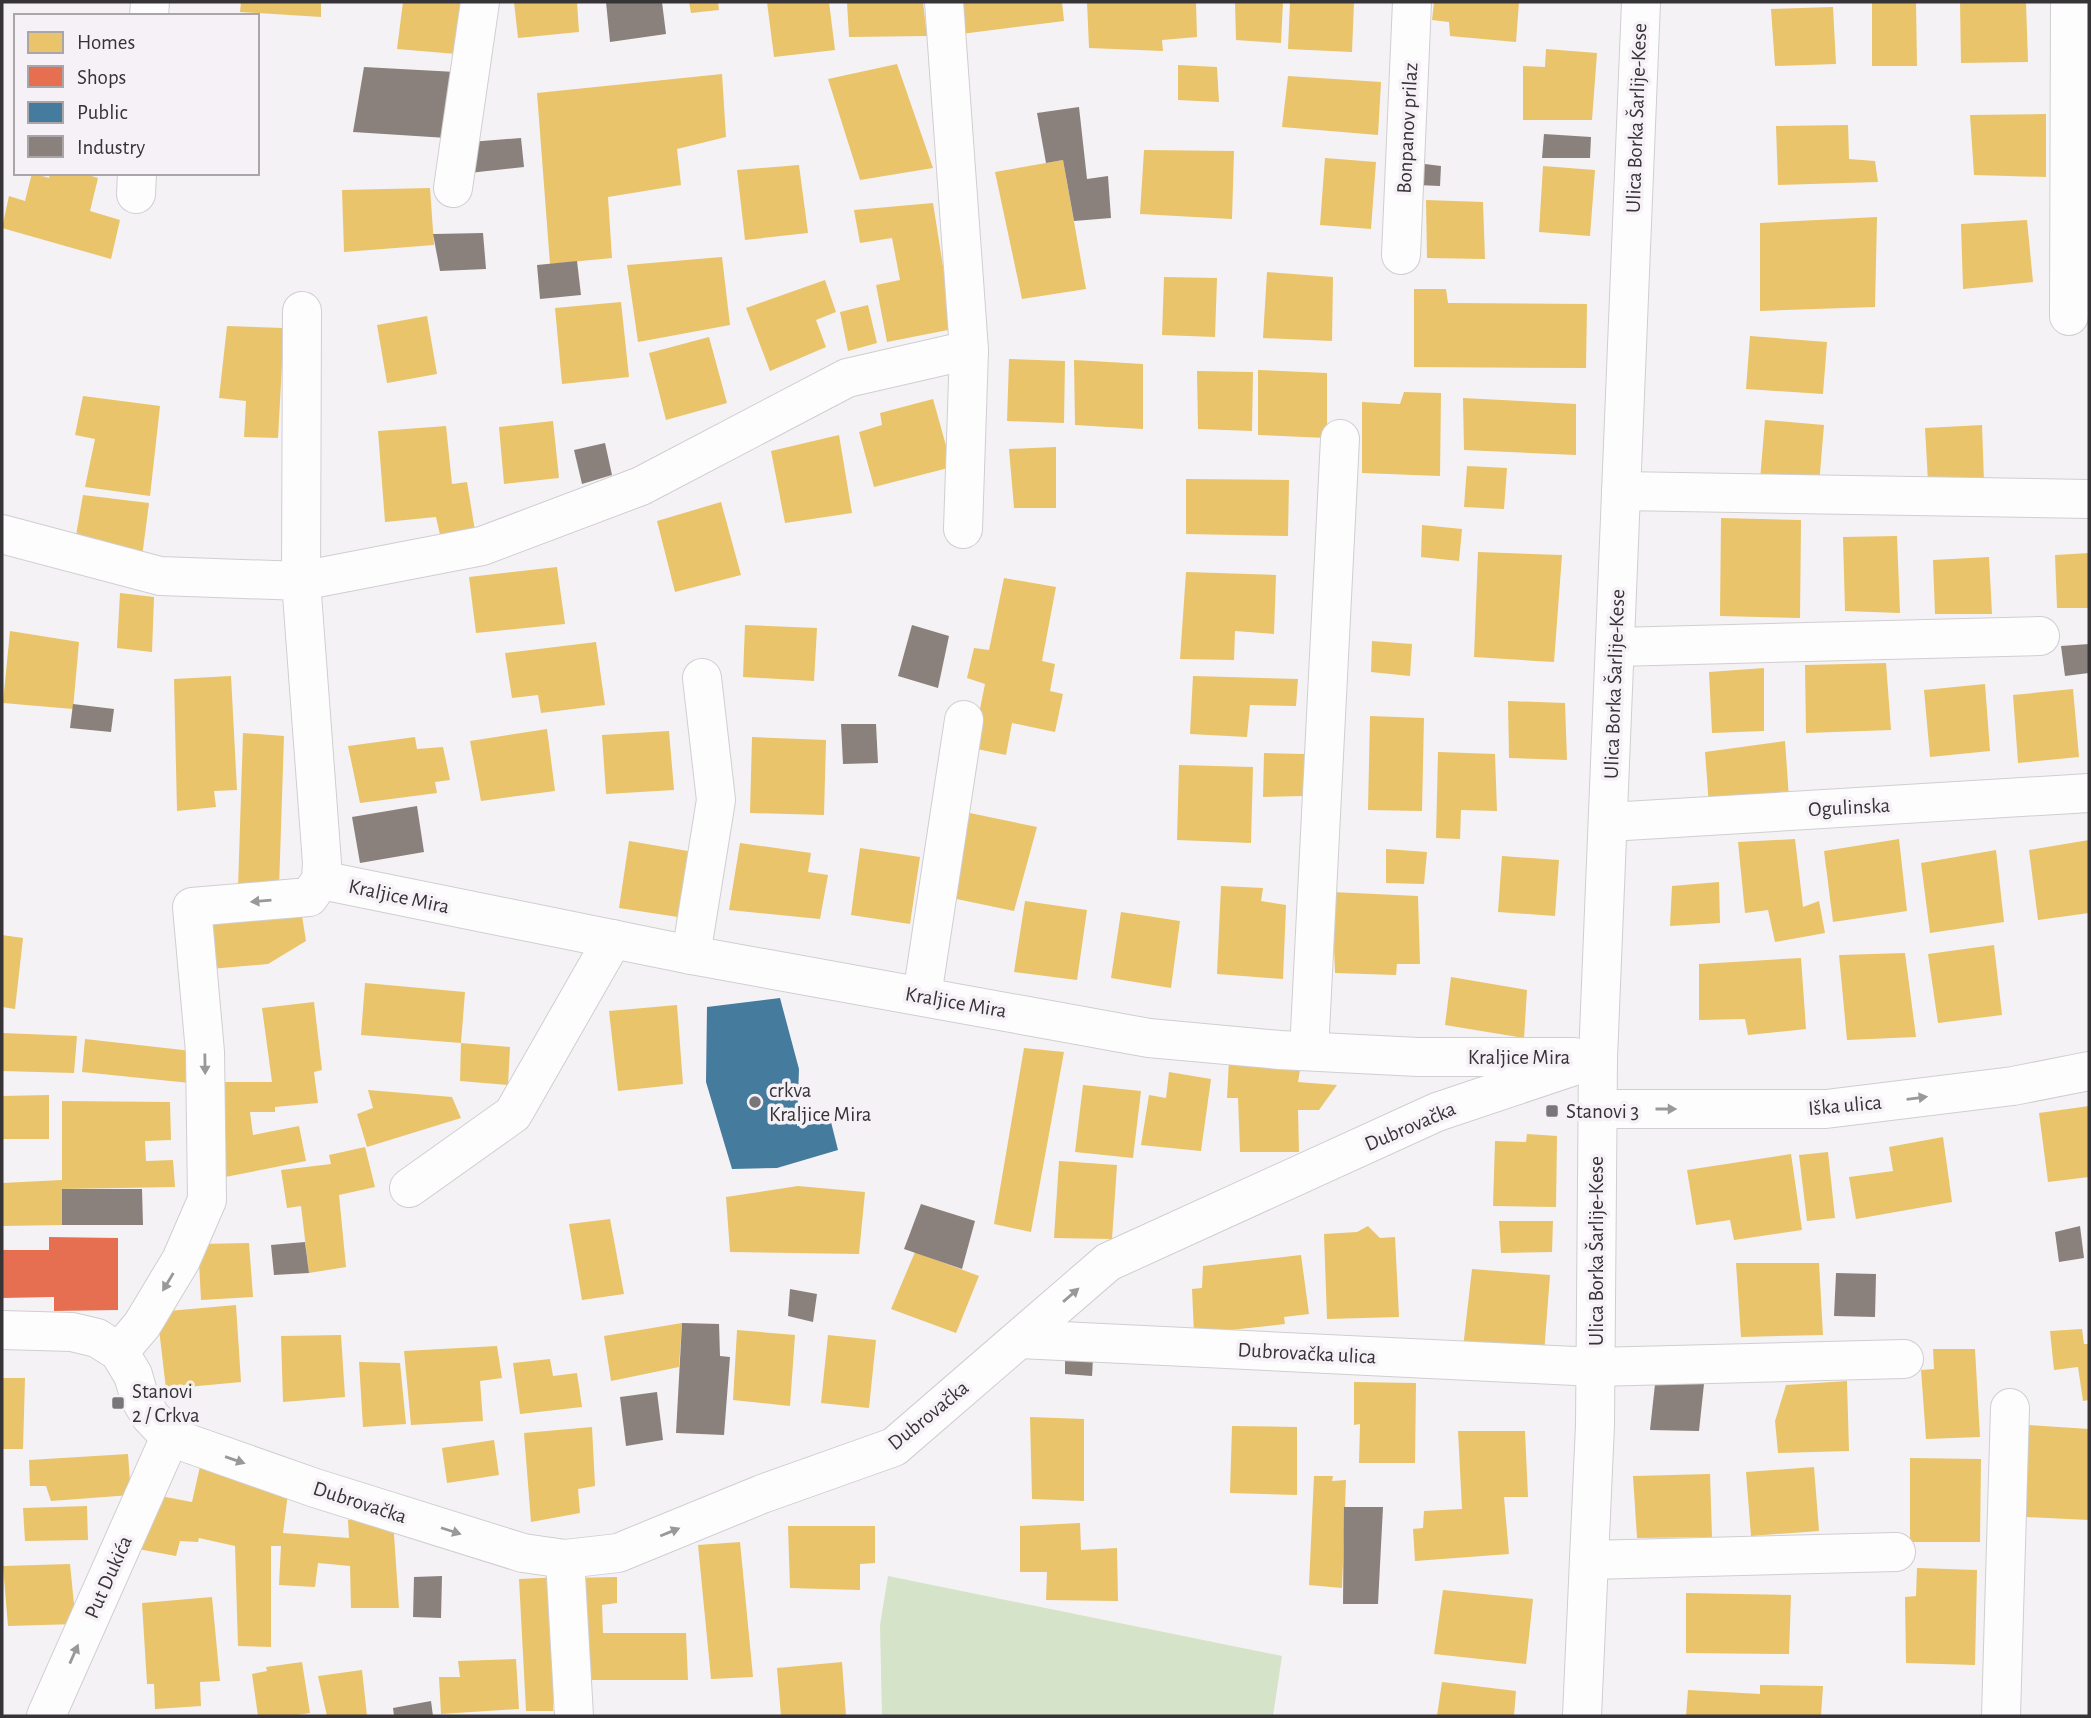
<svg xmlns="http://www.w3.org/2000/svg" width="2091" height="1718" viewBox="0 0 2091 1718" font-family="'Alegreya Sans',sans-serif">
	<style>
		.green { fill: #d5e4c8 }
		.homes { fill: #e9c46a }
		.shops { fill: #e76f51 }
		.public { fill: #457b9d }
		.industry { fill: #8a817c }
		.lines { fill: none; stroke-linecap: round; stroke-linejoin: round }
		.minor-casing { stroke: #d0ced0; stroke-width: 40 }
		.minor { stroke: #fefdfe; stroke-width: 38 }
		.oneway { fill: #9a989a }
		.poi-dot { fill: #797679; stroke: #f6f1f6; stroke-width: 2.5 }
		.labels { text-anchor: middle; stroke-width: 7; stroke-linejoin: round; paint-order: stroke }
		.street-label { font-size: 21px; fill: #363436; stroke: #f6f1f6 }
		.poi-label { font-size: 21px; fill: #363436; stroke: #f6f1f6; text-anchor: start }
	</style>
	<rect width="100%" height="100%" fill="#f5f2f5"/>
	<polygon class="green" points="888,1576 1282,1656 1273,1716 882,1716 880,1625"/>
	<g class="homes">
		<polygon points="241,2 321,2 321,17 240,12"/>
		<polygon points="403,2 462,2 456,54 397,49"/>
		<polygon points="514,2 577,2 579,32 518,38"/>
		<polygon points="689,2 718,2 719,10 691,13"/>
		<polygon points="767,2 829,2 835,50 774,57"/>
		<polygon points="847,2 923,2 927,36 849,37"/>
		<polygon points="958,2 1062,2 1064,21 961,34"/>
		<polygon points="1087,2 1196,2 1197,37 1162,40 1163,51 1089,48"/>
		<polygon points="1235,2 1283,2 1281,43 1236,40"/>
		<polygon points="1290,2 1354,2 1352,52 1288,49"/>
		<polygon points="1434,2 1519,2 1516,42 1450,36 1449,22 1432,20"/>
		<polygon points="1872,2 1916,2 1917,66 1872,66"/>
		<polygon points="1960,2 2026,2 2028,62 1961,63"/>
		<polygon points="1833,7 1836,64 1775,66 1771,9"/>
		<polygon points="1546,49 1597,53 1592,120 1523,120 1523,66 1545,67"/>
		<polygon points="897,64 933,168 860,180 828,79"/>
		<polygon points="1178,65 1217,67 1219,102 1178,100"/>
		<polygon points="722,74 726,137 677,149 681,185 608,197 612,258 550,264 537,93"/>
		<polygon points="1288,76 1381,82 1378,135 1282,127"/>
		<polygon points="2046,114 2046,177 1974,175 1970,115"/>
		<polygon points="1848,125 1849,159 1875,161 1878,182 1778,185 1776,126"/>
		<polygon points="1144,150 1234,151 1232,219 1140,214"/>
		<polygon points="1325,158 1376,162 1371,229 1320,225"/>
		<polygon points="1063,160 1086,289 1022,299 995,172"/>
		<polygon points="799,165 808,233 745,240 737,170"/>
		<polygon points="1543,166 1595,170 1590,236 1539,232"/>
		<polygon points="32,173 49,178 50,173 82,173 98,178 90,211 120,220 111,259 2,228 9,196 25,201"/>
		<polygon points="430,188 434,245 344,252 342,190"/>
		<polygon points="1426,200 1483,202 1485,259 1427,258"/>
		<polygon points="933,203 953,329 887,342 876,285 900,280 892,238 860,243 854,210"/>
		<polygon points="1877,217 1875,307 1760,311 1760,223"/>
		<polygon points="2027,220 2033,282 1963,289 1961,224"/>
		<polygon points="722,257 730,325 638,342 627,265"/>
		<polygon points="1267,272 1333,277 1332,341 1263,338"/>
		<polygon points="1164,277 1217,278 1215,337 1162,335"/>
		<polygon points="825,280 836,312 816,320 826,347 770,371 746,308"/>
		<polygon points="1414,289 1446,289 1448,303 1587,304 1586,368 1414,367"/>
		<polygon points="621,302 629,377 562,384 555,308"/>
		<polygon points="868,305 877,343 848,351 840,312"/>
		<polygon points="427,316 437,374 387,383 377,325"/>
		<polygon points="227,326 284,328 278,438 244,437 246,401 219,398"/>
		<polygon points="1750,336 1827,342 1823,394 1746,389"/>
		<polygon points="709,337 727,403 666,420 649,353"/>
		<polygon points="1009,359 1065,361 1064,423 1007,421"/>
		<polygon points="1074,360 1143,364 1143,429 1075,425"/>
		<polygon points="1258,370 1327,373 1327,438 1258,435"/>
		<polygon points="1197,371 1253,372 1252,431 1198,429"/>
		<polygon points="1404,392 1441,393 1440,476 1362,473 1362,402 1400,404"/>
		<polygon points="83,396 160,406 150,496 85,487 95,439 75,435"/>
		<polygon points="1463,398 1576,404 1576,455 1464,450"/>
		<polygon points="933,399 952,467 874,487 859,432 882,425 880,413"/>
		<polygon points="1765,420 1824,425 1819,485 1760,480"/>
		<polygon points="553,421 559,478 504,484 499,427"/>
		<polygon points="1982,425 1984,482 1928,482 1925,428"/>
		<polygon points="446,426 452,484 467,482 475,531 441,539 436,517 385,522 378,431"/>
		<polygon points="839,435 852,513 785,523 771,451"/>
		<polygon points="1056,447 1056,508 1014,508 1009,449"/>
		<polygon points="1467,466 1507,468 1504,509 1464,507"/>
		<polygon points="1186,479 1289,480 1288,536 1186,534"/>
		<polygon points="83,495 149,503 142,557 74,547"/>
		<polygon points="721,502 741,575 675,592 657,521"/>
		<polygon points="1721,518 1801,520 1800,618 1720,616"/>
		<polygon points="1422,525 1462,529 1459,561 1421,557"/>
		<polygon points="1897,536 1900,613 1845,611 1843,537"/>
		<polygon points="1478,552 1562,555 1554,662 1474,657"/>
		<polygon points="2089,553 2089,608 2057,608 2055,555"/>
		<polygon points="1989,557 1992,614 1935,614 1933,560"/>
		<polygon points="557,567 565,624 476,633 469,577"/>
		<polygon points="1186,572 1276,575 1274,634 1235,631 1234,660 1180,659"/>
		<polygon points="1004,578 1056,587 1042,661 1055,664 1050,691 1063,694 1055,732 1012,723 1006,755 972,748 985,684 967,678 974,648 989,650"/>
		<polygon points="120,593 154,597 152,652 117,648"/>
		<polygon points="745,625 817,628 814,681 743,677"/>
		<polygon points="10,631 79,642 73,709 3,703"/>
		<polygon points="1372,641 1412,644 1410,676 1371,672"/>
		<polygon points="596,642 605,705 541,713 538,695 512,698 505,653"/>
		<polygon points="1886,663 1891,730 1806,733 1805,665"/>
		<polygon points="1764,668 1764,731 1712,733 1709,672"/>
		<polygon points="231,676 237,790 214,791 216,807 177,811 174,679"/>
		<polygon points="1193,676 1298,679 1296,706 1250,705 1247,737 1190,734"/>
		<polygon points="1985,684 1990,751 1930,757 1924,690"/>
		<polygon points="2073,689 2079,757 2018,763 2013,695"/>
		<polygon points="1508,701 1565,703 1567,760 1509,758"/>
		<polygon points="1370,716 1424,718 1422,811 1368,810"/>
		<polygon points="547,729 555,791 481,801 470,741"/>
		<polygon points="669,731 674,790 606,794 602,735"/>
		<polygon points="243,733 284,736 279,889 238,889"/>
		<polygon points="415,737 417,749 443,747 450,780 435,782 437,793 360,803 348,746"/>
		<polygon points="752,737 826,740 824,815 750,813"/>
		<polygon points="1785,741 1789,798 1709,806 1705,752"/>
		<polygon points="1438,752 1495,754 1497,811 1461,810 1460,839 1436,838"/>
		<polygon points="1264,753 1305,754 1304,796 1263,797"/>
		<polygon points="1179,765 1253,767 1251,843 1177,840"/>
		<polygon points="965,812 1037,827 1014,911 947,897"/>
		<polygon points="1795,839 1803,907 1819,901 1825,933 1775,942 1768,910 1745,913 1738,842"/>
		<polygon points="1899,839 1907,911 1833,922 1824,851"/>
		<polygon points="2089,840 2089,913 2038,920 2029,850"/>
		<polygon points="629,841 688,851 678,917 619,908"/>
		<polygon points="740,843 811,853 808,872 828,875 820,919 729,910"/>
		<polygon points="860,848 920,857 910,924 851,915"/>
		<polygon points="1386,849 1427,852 1424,884 1386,883"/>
		<polygon points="1996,850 2004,922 1930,933 1921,863"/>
		<polygon points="1502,856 1559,860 1555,916 1498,912"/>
		<polygon points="1719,882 1720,923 1670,926 1672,886"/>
		<polygon points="1221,886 1263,888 1261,901 1286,905 1283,979 1217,974"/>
		<polygon points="1332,892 1418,896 1420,964 1397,964 1396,975 1335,973"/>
		<polygon points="1025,901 1087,910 1077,980 1014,972"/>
		<polygon points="1121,912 1180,921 1171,988 1111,978"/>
		<polygon points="302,916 306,941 268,964 198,970 193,923"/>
		<polygon points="2,935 23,938 15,1009 2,1007"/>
		<polygon points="1994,945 2002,1015 1938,1023 1928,954"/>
		<polygon points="1905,953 1916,1037 1847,1040 1839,955"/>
		<polygon points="1801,958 1806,1029 1748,1035 1745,1019 1699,1020 1699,964"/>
		<polygon points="1451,977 1527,990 1524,1038 1445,1025"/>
		<polygon points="365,983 465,992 461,1043 361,1035"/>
		<polygon points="314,1002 322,1070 314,1072 318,1103 275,1107 275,1112 250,1112 253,1135 299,1126 306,1161 220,1178 214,1082 272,1082 262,1008"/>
		<polygon points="677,1005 683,1084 618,1091 609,1011"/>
		<polygon points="2,1033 77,1036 74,1073 2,1071"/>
		<polygon points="85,1039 192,1051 190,1083 82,1072"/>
		<polygon points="461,1043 510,1047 508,1085 460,1081"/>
		<polygon points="1024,1048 1064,1052 1031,1232 994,1224"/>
		<polygon points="1229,1060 1300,1070 1298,1082 1337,1085 1319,1110 1298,1110 1299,1152 1240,1152 1238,1098 1227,1098"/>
		<polygon points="1169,1072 1211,1079 1201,1151 1141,1145 1149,1095 1166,1098"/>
		<polygon points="1083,1085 1141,1091 1133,1158 1075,1152"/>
		<polygon points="368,1090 452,1097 461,1118 367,1147 357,1114 373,1108"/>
		<polygon points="49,1095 49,1139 2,1139 2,1096"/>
		<polygon points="62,1101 170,1102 171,1140 145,1141 146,1161 173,1160 175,1187 62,1189 62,1225 2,1226 2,1183 62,1180"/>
		<polygon points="2089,1106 2089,1177 2048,1182 2039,1113"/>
		<polygon points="1527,1134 1557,1136 1556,1207 1493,1206 1495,1141 1526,1142"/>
		<polygon points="1943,1137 1952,1202 1856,1219 1849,1177 1893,1171 1889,1147"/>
		<polygon points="365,1147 375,1187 339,1195 346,1267 309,1273 301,1206 287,1208 281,1170 331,1164 329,1155"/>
		<polygon points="1828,1152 1835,1218 1807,1221 1799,1155"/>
		<polygon points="1791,1154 1802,1230 1734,1240 1730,1220 1696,1225 1687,1170"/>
		<polygon points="1059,1161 1117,1165 1112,1239 1054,1238"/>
		<polygon points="798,1186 865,1192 859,1254 730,1252 726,1197"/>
		<polygon points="610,1219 624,1294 582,1300 569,1224"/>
		<polygon points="1499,1221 1553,1221 1552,1252 1501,1253"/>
		<polygon points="1368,1226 1380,1238 1395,1237 1399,1317 1327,1319 1324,1234 1357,1232"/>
		<polygon points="249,1243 253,1297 201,1300 198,1244"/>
		<polygon points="915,1252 979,1276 956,1333 891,1309"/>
		<polygon points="1301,1255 1309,1314 1284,1317 1285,1324 1194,1334 1192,1289 1202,1288 1203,1266"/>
		<polygon points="1736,1263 1819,1263 1823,1335 1741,1337"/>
		<polygon points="1472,1269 1550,1275 1544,1354 1463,1348"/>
		<polygon points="236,1305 241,1382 166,1389 157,1312"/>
		<polygon points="682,1323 679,1367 611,1381 604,1336"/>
		<polygon points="2082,1329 2084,1344 2089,1344 2089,1400 2083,1401 2078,1367 2054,1370 2050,1331"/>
		<polygon points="737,1330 795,1335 790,1406 733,1400"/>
		<polygon points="341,1335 345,1397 283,1402 281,1336"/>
		<polygon points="828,1335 876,1340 869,1408 821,1403"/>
		<polygon points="497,1346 502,1378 480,1381 483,1421 411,1425 404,1351"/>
		<polygon points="1933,1349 1975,1349 1980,1437 1926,1439 1921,1370 1934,1369"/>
		<polygon points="550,1359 553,1376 577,1373 582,1407 520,1414 513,1363"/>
		<polygon points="359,1362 400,1363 406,1424 363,1427"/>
		<polygon points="2,1378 25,1378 23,1449 2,1449"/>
		<polygon points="1847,1381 1849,1451 1778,1453 1775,1421 1786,1385"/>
		<polygon points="1354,1382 1416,1383 1415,1463 1359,1463 1360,1424 1354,1425"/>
		<polygon points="1030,1417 1084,1419 1084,1501 1032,1499"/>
		<polygon points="2029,1425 2089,1429 2089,1520 2026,1517"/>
		<polygon points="1232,1426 1297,1427 1297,1495 1230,1493"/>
		<polygon points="592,1427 595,1486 578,1489 580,1513 531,1522 524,1433"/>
		<polygon points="1458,1431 1525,1431 1528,1497 1504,1497 1509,1554 1415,1561 1413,1529 1423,1528 1424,1511 1462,1509"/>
		<polygon points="494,1440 499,1475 447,1483 442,1448"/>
		<polygon points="128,1454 131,1495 51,1501 46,1486 30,1486 29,1460"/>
		<polygon points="1910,1458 1981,1459 1980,1542 1910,1542"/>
		<polygon points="201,1462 288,1493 283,1533 349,1538 348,1520 393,1520 399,1608 351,1608 350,1566 318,1563 315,1587 279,1585 281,1546 271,1546 271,1647 238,1646 235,1546 199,1538 198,1542 180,1541 176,1556 138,1549 150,1494 192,1502"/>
		<polygon points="1814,1467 1819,1531 1751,1536 1746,1472"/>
		<polygon points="1710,1474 1712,1537 1637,1538 1633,1476"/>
		<polygon points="1314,1476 1333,1476 1332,1481 1346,1480 1342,1588 1309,1585"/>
		<polygon points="87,1506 88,1540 25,1541 23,1508"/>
		<polygon points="1080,1523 1081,1550 1117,1548 1118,1601 1046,1600 1047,1572 1020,1572 1020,1526"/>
		<polygon points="788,1526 875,1526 875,1563 860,1564 860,1590 790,1588"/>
		<polygon points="740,1542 753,1677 711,1679 698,1545"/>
		<polygon points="70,1564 76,1624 8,1626 3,1566"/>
		<polygon points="1917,1568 1977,1570 1975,1665 1906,1663 1905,1597 1916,1596"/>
		<polygon points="563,1577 570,1698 553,1698 553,1711 526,1711 519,1579"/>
		<polygon points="617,1577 617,1603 602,1605 603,1633 686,1633 688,1680 576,1680 568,1578"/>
		<polygon points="1443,1590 1533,1599 1526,1664 1434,1654"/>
		<polygon points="1686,1593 1791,1595 1789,1654 1686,1653"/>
		<polygon points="212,1597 220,1681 200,1682 201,1706 155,1709 154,1684 147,1684 142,1603"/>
		<polygon points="516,1659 519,1709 441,1714 439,1677 460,1677 458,1661"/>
		<polygon points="302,1662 310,1713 290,1716 258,1716 252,1674 267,1671 266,1667"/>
		<polygon points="842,1662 846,1716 781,1716 777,1668"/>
		<polygon points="362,1670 367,1716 327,1716 318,1676"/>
		<polygon points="1442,1682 1516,1691 1514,1716 1437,1716"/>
		<polygon points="1760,1685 1823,1686 1821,1716 1686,1716 1688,1690 1760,1694"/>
	</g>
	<polygon class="shops" points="49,1237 118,1238 118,1310 54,1311 54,1297 2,1298 2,1250 49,1250"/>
	<polygon class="public" points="780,998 799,1069 797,1126 831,1122 838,1150 777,1168 732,1169 706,1082 707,1007"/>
	<g class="industry">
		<polygon points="606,2 662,2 666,34 610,42"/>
		<polygon points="364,67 456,72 447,138 353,132"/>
		<polygon points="1079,107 1087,179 1108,176 1111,218 1074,221 1063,160 1046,163 1037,113"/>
		<polygon points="1544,134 1591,137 1590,158 1542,158"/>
		<polygon points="521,138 524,167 469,173 470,142"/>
		<polygon points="1417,163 1441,166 1440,186 1417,185"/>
		<polygon points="483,233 486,269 440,271 433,234"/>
		<polygon points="577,261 581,295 540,299 537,265"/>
		<polygon points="605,443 612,475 582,484 574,450"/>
		<polygon points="912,625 949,636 938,688 898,676"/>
		<polygon points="2089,644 2089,673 2065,676 2061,646"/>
		<polygon points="73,704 114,709 111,732 70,728"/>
		<polygon points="841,724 876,724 878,763 843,764"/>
		<polygon points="417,806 424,852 360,863 352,817"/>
		<polygon points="62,1189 142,1189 143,1225 62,1225"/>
		<polygon points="921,1204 975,1221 962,1269 904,1249"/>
		<polygon points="2080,1226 2084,1258 2059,1262 2055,1232"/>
		<polygon points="305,1242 309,1273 274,1275 271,1245"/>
		<polygon points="1836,1273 1876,1274 1875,1317 1834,1316"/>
		<polygon points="790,1289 817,1294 813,1322 788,1316"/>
		<polygon points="682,1323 719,1324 720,1356 730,1357 724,1435 676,1433"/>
		<polygon points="1065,1358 1093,1359 1092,1376 1065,1374"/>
		<polygon points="1655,1384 1704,1384 1699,1431 1650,1430"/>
		<polygon points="657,1392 663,1440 626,1446 620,1397"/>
		<polygon points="1344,1507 1383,1507 1378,1604 1343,1604"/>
		<polygon points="442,1576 441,1618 413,1617 414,1577"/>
		<polygon points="431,1701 433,1716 394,1716 393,1708"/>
	</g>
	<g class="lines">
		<g class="minor-casing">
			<g id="minor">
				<polyline points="149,16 150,2"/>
				<polyline points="453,188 480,2"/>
				<polyline points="136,194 137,173"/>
				<polyline points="1401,255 1412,2"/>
				<polyline points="302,311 301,581 482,546 641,486 847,378 969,350 944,2"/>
				<polyline points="2069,316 2070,2"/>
				<polyline points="1621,491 2089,499"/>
				<polyline points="963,529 969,350"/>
				<polyline points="2,534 160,576 301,581 322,863 321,880 309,897 192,907 205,1052 207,1200 181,1260 142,1325 119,1352"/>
				<polyline points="1615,647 2040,636"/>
				<polyline points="1609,822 2089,793"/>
				<polyline points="321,880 691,955 1149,1038 1280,1050 1418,1057 1574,1057"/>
				<polyline points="691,955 716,800 702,678"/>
				<polyline points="922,996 964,720"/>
				<polyline points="1309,1051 1340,439"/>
				<polyline points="1597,1109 1826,1109 2013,1086 2089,1071"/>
				<polyline points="409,1188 513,1114 613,939"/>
				<polyline points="2,1330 72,1332 97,1338 119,1352 133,1375 140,1399 151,1417 170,1437 315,1488 523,1553 565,1559 618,1553 762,1494 894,1447 1108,1262 1437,1112 1598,1058"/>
				<polyline points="1020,1339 1595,1367 1904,1359"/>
				<polyline points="565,1559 574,1716"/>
				<polyline points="1589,1560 1896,1552"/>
				<polyline points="46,1716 170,1437"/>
				<polyline points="1582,1716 1595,1425 1598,1058 1641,2"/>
				<polyline points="2001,1716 2010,1408"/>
			</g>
		</g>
		<use href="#minor" class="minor"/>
	</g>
	<defs><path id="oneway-solid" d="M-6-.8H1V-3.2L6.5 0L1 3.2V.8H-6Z" transform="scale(1.75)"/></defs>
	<g class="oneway">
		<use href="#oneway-solid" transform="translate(261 901) rotate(175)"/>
		<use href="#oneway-solid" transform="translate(205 1064) rotate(89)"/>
		<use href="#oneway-solid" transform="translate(1917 1098) rotate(-7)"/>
		<use href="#oneway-solid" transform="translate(1666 1109)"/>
		<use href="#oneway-solid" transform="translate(168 1282) rotate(121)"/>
		<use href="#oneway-solid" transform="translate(1071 1295) rotate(-41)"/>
		<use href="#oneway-solid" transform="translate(235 1460) rotate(19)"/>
		<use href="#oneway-solid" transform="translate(451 1531) rotate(18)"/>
		<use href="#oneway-solid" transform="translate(670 1532) rotate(-22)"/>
		<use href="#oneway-solid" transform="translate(74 1654) rotate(-66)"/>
	</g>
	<g class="poi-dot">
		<circle cx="755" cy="1102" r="7"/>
		<rect x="1545" y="1104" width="14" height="14" rx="3.5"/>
		<rect x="111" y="1396" width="14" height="14" rx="3.5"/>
	</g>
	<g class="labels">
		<g class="street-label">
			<text transform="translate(1636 118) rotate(-88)" y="7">Ulica Borka Šarlije-Kese</text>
			<text transform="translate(1407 128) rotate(-87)" y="7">Bonpanov prilaz</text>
			<text transform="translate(1614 684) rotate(-88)" y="7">Ulica Borka Šarlije-Kese</text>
			<text transform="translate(1849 807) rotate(-3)" y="7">Ogulinska</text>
			<text transform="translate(399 896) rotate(12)" y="7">Kraljice Mira</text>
			<text transform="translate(956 1002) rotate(10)" y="7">Kraljice Mira</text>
			<text x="1519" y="1064">Kraljice Mira</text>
			<text transform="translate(1845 1105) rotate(-5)" y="7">Iška ulica</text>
			<text transform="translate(1410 1126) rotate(-23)" y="7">Dubrovačka</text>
			<text transform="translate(1596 1251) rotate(-90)" y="7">Ulica Borka Šarlije-Kese</text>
			<text transform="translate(1307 1353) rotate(3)" y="7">Dubrovačka ulica</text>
			<text transform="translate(928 1415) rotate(-39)" y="7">Dubrovačka</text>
			<text transform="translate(360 1502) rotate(18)" y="7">Dubrovačka</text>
			<text transform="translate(108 1577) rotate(-66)" y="7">Put Dukića</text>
		</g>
		<g class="poi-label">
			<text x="769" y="1097">crkva<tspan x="769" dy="24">Kraljice Mira</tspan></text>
			<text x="1566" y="1118">Stanovi 3</text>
			<text x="132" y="1398">Stanovi<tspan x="132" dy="24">2 / Crkva</tspan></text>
		</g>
	</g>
	<rect width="2091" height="1718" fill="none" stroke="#363436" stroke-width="7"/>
	<rect x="14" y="14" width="245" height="161" fill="#f6f1f6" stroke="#a9a5a9" stroke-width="2"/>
	<rect x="28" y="32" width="35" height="21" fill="#e9c46a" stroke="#a9a5a9" stroke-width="2"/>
	<text x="77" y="49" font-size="21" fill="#363436">Homes</text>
	<rect x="28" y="66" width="35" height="21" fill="#e76f51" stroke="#a9a5a9" stroke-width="2"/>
	<text x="77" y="84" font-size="21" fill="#363436">Shops</text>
	<rect x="28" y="102" width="35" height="21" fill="#457b9d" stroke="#a9a5a9" stroke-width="2"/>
	<text x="77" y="119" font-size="21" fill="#363436">Public</text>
	<rect x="28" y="136" width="35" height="21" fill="#8a817c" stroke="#a9a5a9" stroke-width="2"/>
	<text x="77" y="154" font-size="21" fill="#363436">Industry</text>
</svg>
